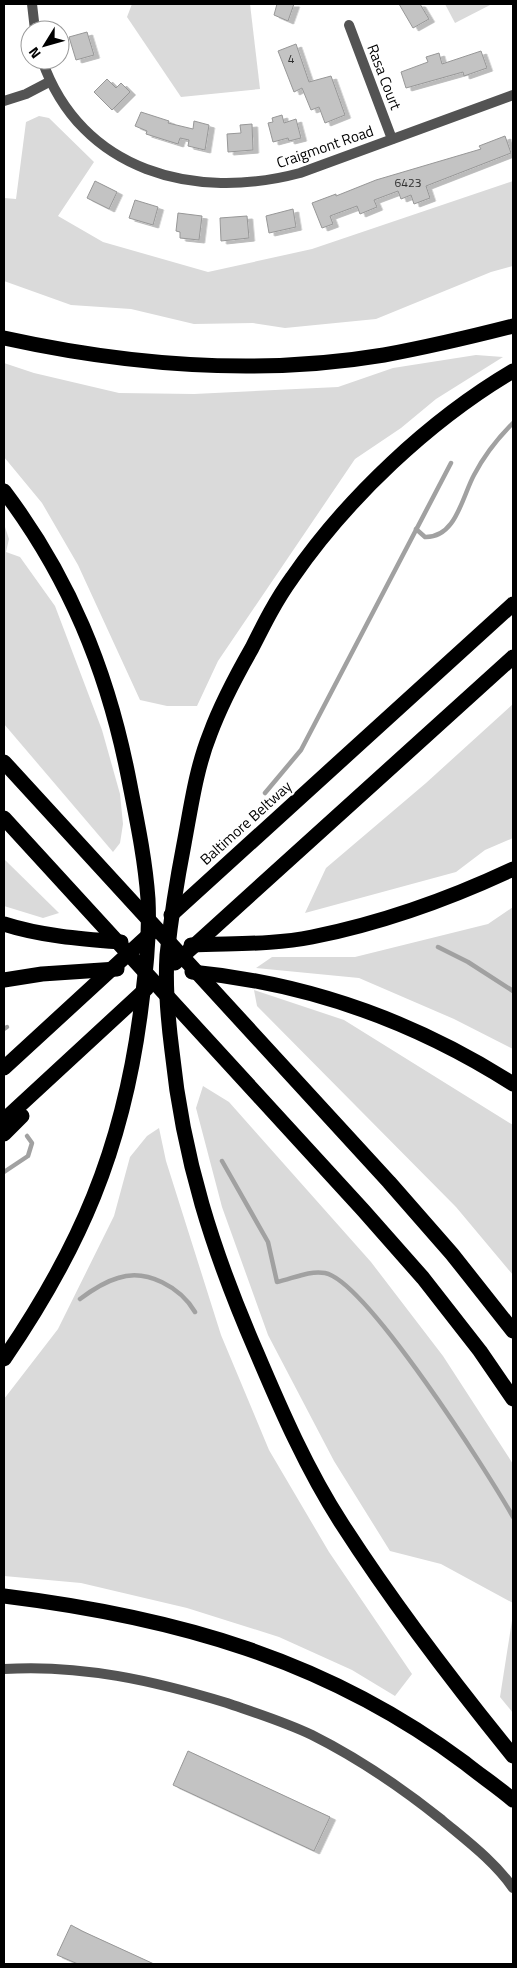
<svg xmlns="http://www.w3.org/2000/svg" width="517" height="1968" viewBox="0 0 517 1968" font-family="'Titillium Web',sans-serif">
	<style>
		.green { fill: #dadada }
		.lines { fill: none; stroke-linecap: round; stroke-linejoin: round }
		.stream { stroke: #a1a1a1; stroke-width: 4.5 }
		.building { fill: #c3c3c3; stroke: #979797; filter: url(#shadow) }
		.street { stroke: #535353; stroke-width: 10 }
		.highway { stroke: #000; stroke-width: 15 }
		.labels { text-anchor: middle; stroke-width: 4.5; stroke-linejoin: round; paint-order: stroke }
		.number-label { font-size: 12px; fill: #313131 }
		.street-label { font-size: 15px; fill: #000; stroke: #fff }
	</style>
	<defs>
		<filter id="shadow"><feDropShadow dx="5.5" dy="3" stdDeviation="0" flood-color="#0004"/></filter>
	</defs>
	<rect width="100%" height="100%" fill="#fff"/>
	<g class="green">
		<polygon points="132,4 250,4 260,89 181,97 127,17"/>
		<polygon points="445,4 492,4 455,23"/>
		<polygon points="39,116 49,118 94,162 58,216 103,242 208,272 312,249 513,181 513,266 491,272 376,319 285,328 253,323 194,324 131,309 71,305 4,281 4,198 16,199 26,122"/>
		<polygon points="476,355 503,357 436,399 401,428 355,459 218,661 197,706 167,706 140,700 78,565 42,503 4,457 4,363 34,373 119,393 194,394 338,387 393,368"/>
		<polygon points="4,524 9,539 6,552 20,557 55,606 102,730 120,794 123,824 120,843 113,852 4,724"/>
		<polygon points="513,704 513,838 485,850 456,872 305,913 326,868 426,783"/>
		<polygon points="4,859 59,913 43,918 4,906"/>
		<polygon points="513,907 513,1049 454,1019 359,978 256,968 272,957 355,957 488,924"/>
		<polygon points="254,990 344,1020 513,1125 513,1275 456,1207 257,1006"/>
		<polygon points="203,1086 229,1102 371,1262 443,1356 513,1464 513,1603 441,1564 390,1551 334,1461 268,1335 222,1207 196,1108"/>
		<polygon points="159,1128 166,1161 221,1335 269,1450 329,1552 412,1674 395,1696 352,1670 279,1637 187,1608 81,1583 4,1576 4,1399 58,1329 114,1216 130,1157 147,1136"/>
		<polygon points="513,1614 513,1713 500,1697"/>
	</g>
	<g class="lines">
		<g class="stream">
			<path d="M416 529 425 537C456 538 462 497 474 475 484 456 498 438 513 423"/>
			<polyline points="265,793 301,750 451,463"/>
			<polyline points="438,947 468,962 513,991"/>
			<polyline points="4,1029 7,1027"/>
			<path d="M222 1161 268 1242 277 1282C292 1279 309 1270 325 1273 366 1281 489 1474 513 1517"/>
			<polyline points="4,1172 28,1156 32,1143 27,1136"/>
			<path d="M80 1299C92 1290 104 1282 118 1278 147 1268 181 1288 195 1312"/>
		</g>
	</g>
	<g class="building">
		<polygon points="277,4 294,4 288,21 274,15"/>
		<polygon points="399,4 420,4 429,19 413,28"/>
		<polygon points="87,32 94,55 76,60 69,37"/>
		<polygon points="296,44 309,82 331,76 345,115 325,123 319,107 311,110 302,88 294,92 278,51"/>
		<polygon points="481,51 487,68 464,76 463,72 406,88 401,72 428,62 426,57 439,53 442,64"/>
		<polygon points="107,79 116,88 121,83 130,92 112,110 94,92"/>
		<polygon points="141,112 169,121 168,123 193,129 194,121 209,125 205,150 188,146 189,140 180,138 178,144 146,134 147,131 135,126"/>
		<polygon points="282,115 284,123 296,119 301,138 289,141 288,138 273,142 268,123 273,122 272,118"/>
		<polygon points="252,124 253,150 228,152 227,134 241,133 240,125"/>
		<polygon points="505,136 511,153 426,186 430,198 414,204 411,195 401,199 398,191 374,200 377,207 360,214 357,206 330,216 333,224 322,228 312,203 336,194 336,196 376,180 481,149 479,146"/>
		<polygon points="95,181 117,192 109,209 87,198"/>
		<polygon points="135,200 158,207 153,225 129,218"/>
		<polygon points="293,209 296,227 269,233 266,216"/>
		<polygon points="178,213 202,216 199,240 180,238 180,232 176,231"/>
		<polygon points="247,216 249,238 221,241 220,218"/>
		<polygon points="188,1751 330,1817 314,1851 173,1785"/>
		<polygon points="71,1925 82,1931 154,1964 78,1964 57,1955"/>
	</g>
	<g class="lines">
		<g class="street">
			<polyline points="32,4 35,30"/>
			<polyline points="349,25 392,139"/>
			<path d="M42 60C81 172 195 201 300 173L513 95"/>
			<polyline points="4,101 26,94 49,82"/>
			<path d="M4 1669C80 1664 155 1681 227 1703 256 1713 285 1722 312 1735 358 1758 402 1788 442 1820 467 1841 494 1861 513 1888"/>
		</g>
		<g class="highway">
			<path d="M4 338C127 365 258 376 384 355 427 347 470 337 513 326"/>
			<path d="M513 371C430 420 347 498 292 578 276 600 264 624 252 648 236 676 221 704 210 734 196 769 191 807 184 844 177 880 171 918 167 955 165 986 168 1020 172 1051 183 1159 213 1252 256 1351 281 1410 307 1470 342 1524 394 1605 453 1682 513 1756"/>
			<path d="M4 491C69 577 107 670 128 775 136 816 145 857 148 899 150 939 145 977 140 1016 122 1150 80 1248 4 1359"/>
			<polyline points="4,762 389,1182 452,1254 513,1331"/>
			<polyline points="4,818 363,1210 423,1278 480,1351 513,1399"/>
			<polyline points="171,915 513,604"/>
			<path d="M4 924C41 936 82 939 121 942"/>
			<path d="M191 945C231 943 273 945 312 937 382 923 449 899 513 869"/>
			<polyline points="175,963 513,657"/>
			<path d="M192 972C307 983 416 1022 513 1084"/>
			<polyline points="4,980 42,974 117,969"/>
			<polyline points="4,1068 152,932"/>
			<polyline points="4,1120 147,988"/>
			<polyline points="4,1134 22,1116"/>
			<path d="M4 1596C174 1617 326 1659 465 1763 481 1776 498 1787 513 1800"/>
		</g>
	</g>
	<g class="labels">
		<g class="number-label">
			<text x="291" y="63">4</text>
			<text x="408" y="187">6423</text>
		</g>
		<g class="street-label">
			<text transform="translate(384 77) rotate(69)" y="5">Rasa Court</text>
			<text transform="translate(325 147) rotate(-19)" y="5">Craigmont Road</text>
			<text transform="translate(246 823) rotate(-42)" y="5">Baltimore Beltway</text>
		</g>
	</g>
	<rect width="517" height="1968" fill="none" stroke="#000000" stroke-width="10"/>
	<g transform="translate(45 45) rotate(233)"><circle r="24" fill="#ffffff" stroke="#999999"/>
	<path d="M0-4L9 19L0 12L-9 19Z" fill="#000000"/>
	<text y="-8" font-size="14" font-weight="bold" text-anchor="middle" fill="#000000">N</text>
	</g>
</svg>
